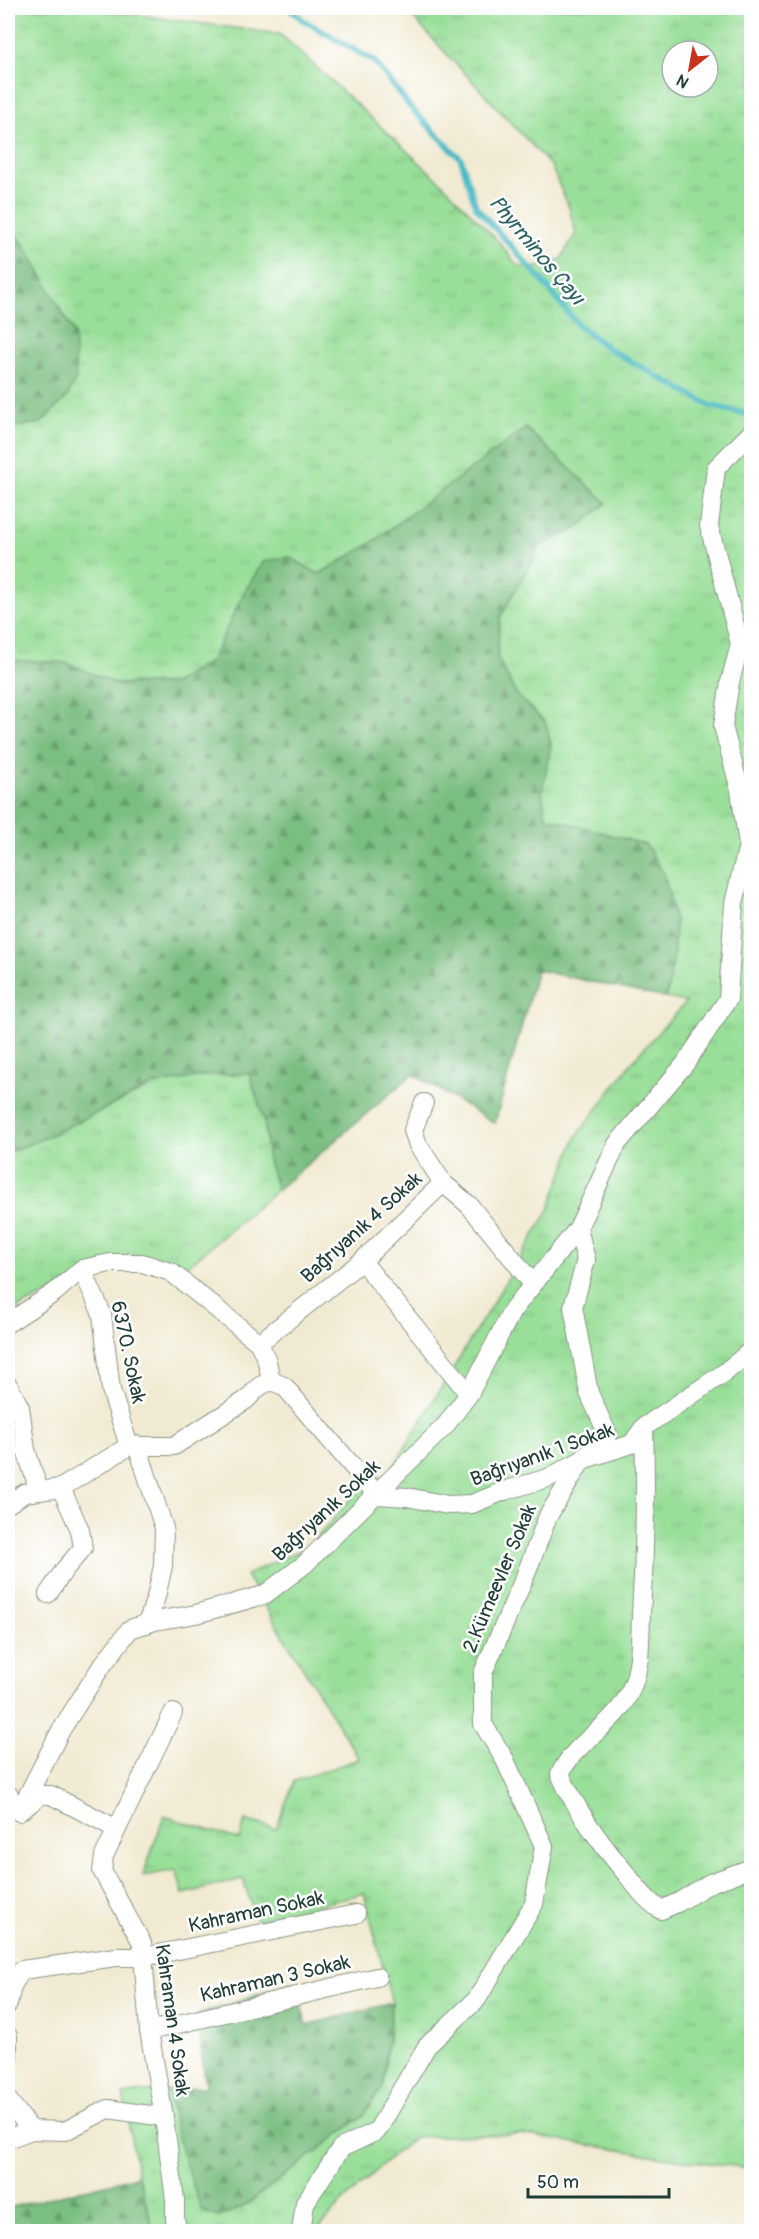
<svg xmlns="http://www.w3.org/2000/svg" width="759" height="2239" viewBox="0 0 759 2239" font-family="Pangolin,sans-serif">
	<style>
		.grass { fill: url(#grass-tufts); stroke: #5c8e66; stroke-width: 1.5; fill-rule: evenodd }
		.forest { fill: url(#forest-firs); stroke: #4c7e5a; stroke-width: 1.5 }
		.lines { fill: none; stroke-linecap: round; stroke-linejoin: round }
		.stream { stroke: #4cbac5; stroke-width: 6 }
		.street-casing { stroke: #889483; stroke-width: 20 }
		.street { stroke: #fff; stroke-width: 18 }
		.labels { text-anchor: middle; stroke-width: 5; stroke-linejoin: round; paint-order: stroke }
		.street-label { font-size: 20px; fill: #1f3d34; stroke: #fff }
		.water-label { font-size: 21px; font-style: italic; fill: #2c6260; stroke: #fff }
	</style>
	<defs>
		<pattern id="grass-tufts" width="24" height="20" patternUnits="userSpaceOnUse" patternTransform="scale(1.5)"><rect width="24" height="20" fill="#99df99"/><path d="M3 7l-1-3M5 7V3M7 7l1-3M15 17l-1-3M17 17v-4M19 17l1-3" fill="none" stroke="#83c084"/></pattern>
		<pattern id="forest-firs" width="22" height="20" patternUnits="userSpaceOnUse" patternTransform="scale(1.5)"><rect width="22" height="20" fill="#7abe81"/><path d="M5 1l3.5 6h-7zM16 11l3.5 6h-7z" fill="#639c6a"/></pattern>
	</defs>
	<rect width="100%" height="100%" fill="#fff"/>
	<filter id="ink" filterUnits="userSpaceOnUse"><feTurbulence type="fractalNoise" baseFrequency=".0167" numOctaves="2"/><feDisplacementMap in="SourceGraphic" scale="12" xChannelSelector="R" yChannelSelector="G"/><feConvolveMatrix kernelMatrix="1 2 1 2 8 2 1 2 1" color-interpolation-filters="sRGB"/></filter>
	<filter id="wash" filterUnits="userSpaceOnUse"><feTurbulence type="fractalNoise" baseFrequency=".008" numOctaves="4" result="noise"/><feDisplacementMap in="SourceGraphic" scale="24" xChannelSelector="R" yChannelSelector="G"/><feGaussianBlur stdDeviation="1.35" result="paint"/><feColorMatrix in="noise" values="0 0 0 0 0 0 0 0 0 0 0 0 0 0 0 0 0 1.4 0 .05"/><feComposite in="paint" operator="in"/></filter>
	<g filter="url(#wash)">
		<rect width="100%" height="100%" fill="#f1ead2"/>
		<g class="grass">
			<path d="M8 8H86L280 34 444 185 497 240 518 266 535 268 561 259 576 233 569 208 551 166 404 8H751V2168L675 2159 521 2134 414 2137 341 2203 317 2231H154L138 2176 123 2094 168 2090C174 2132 188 2171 202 2211L219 2217 243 2207 364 2115 383 2086 392 2003 364 1893 257 1921 243 1879 183 1894 176 1870 143 1876 164 1816 240 1840 245 1820 276 1829 294 1781 359 1759 246 1575 310 1546 373 1473 386 1479 548 1212 576 1137 636 1057 686 1002 666 998 673 961 675 921 664 875 646 845 546 817 542 791 551 744 545 723 516 694 497 657 500 617 541 545 577 528 367 546 319 574 289 557 245 591 211 661 174 684H116L67 663 8 660V428L41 423 24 244 8 227ZM672 51H708V87H672Z"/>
			<polygon points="249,1073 264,1120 268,1160 277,1190 182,1271 126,1256 8,1313 8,1152 42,1139 154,1085 201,1076"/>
		</g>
		<g class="forest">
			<polygon points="8,227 24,244 74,333 76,378 67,397 41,423 8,428"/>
			<polygon points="526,428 607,503 577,528 541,545 500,618 497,657 516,694 545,722 551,744 542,791 546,817 646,845 664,875 675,921 673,961 666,998 537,970 495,1123 413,1074 277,1190 268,1160 264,1120 249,1073 201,1076 154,1085 42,1139 8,1152 8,660 67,663 116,684 174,684 211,661 245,591 263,562 289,557 319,574 367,546"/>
			<path d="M294 1983 307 2025 392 2003 383 2086 364 2115 243 2207 219 2217 202 2211C188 2172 174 2132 168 2090L206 2087 197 2015Z"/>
			<polygon points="138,2176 154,2231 8,2231 8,2208"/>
		</g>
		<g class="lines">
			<polyline class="stream" points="289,8 303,20 374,61 410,107 461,159 476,207 540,278 579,326 609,349 711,406 752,415"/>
		</g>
	</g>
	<g filter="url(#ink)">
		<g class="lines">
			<g class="street-casing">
				<g id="street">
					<polyline points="424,1103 413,1130 418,1145 443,1183"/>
					<polyline points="362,1261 469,1394"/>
					<polyline points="82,1269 102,1314 111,1390 129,1446"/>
					<polyline points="8,1323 54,1293 82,1269 110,1263 142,1263 171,1272 259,1343 267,1361 271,1381"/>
					<polyline points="259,1343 362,1261 443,1183 469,1205 533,1284"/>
					<polyline points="271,1381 284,1386 377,1495 407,1497 448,1505 472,1504 504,1491 548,1478 582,1460 632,1444 644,1427 724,1373 752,1350"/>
					<polyline points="8,1385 20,1407 26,1450 39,1491"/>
					<path d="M644 1427C646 1490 645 1552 641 1615 640 1638 641 1666 632 1687 617 1726 577 1738 560 1774 577 1812 601 1844 628 1876 638 1889 647 1901 661 1910L679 1902 710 1883 752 1868"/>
					<polyline points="137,1445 164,1528 163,1566 156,1597 147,1624"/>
					<polyline points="8,1504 25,1493 61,1488 129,1446 174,1446 246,1400 260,1386 271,1381"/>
					<polyline points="48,1594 65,1569 83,1548 80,1530 61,1488"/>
					<polyline points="173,1713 104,1856 102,1871 142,1943 149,2031 164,2117 175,2200 175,2219 178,2232"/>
					<polyline points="8,1794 19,1812 61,1730 101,1667 130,1629 155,1621 196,1614 264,1595 305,1564 445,1426 469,1394 512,1311 578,1228 617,1144 685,1064 728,999 734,903 748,845 740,790 723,726 730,682 740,644 709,526 716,468 752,432"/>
					<polyline points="23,1809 41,1795 51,1795 117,1829"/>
					<polyline points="8,2004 12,1986 22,1970 116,1957 144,1957 356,1914"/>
					<polyline points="149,2031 377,1977"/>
					<polyline points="8,2036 8,2071"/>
					<polyline points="8,2100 31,2130"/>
					<polyline points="8,2139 31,2130 65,2131 108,2109 164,2117"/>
					<polyline points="301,2232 305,2203 341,2148 377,2131 427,2046 477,1999 534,1904 544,1846 505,1760 483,1724 483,1673 526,1574 548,1516 582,1460 608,1435 589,1393 573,1307 586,1260 578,1228"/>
				</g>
			</g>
			<use href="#street" class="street"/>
		</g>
	</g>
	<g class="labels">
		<g class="street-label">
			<text transform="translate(361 1227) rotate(-42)" y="7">Bağrıyanık 4 Sokak</text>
			<text transform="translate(129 1352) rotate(78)" y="7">6370. Sokak</text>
			<text transform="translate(542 1454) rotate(-20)" y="7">Bağrıyanık 1 Sokak</text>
			<text transform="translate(326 1510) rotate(-43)" y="7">Bağrıyanık Sokak</text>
			<text transform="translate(499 1578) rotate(-67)" y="7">2.Kümeevler Sokak</text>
			<text transform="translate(256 1911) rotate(-12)" y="7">Kahraman Sokak</text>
			<text transform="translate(275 1978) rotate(-13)" y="7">Kahraman 3 Sokak</text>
			<text transform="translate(173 2020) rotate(82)" y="7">Kahraman 4 Sokak</text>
		</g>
		<g class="water-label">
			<text transform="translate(537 250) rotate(50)" y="7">Phyrminos Çayı</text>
		</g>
	</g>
	<rect width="759" height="2239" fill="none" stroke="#fff" stroke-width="30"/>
	<g transform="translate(690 69) rotate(211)"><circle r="28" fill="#ffffff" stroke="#a5b1ae" stroke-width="1.5"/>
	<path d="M0-4.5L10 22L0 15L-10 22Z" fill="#c8321e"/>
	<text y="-9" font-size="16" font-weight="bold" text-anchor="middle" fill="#1f3d34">N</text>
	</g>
	<path d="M528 2188v9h141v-9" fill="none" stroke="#1f3d34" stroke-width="3"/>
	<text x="537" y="2188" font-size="18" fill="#1f3d34" stroke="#ffffff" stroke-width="4.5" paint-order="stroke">50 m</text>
</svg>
